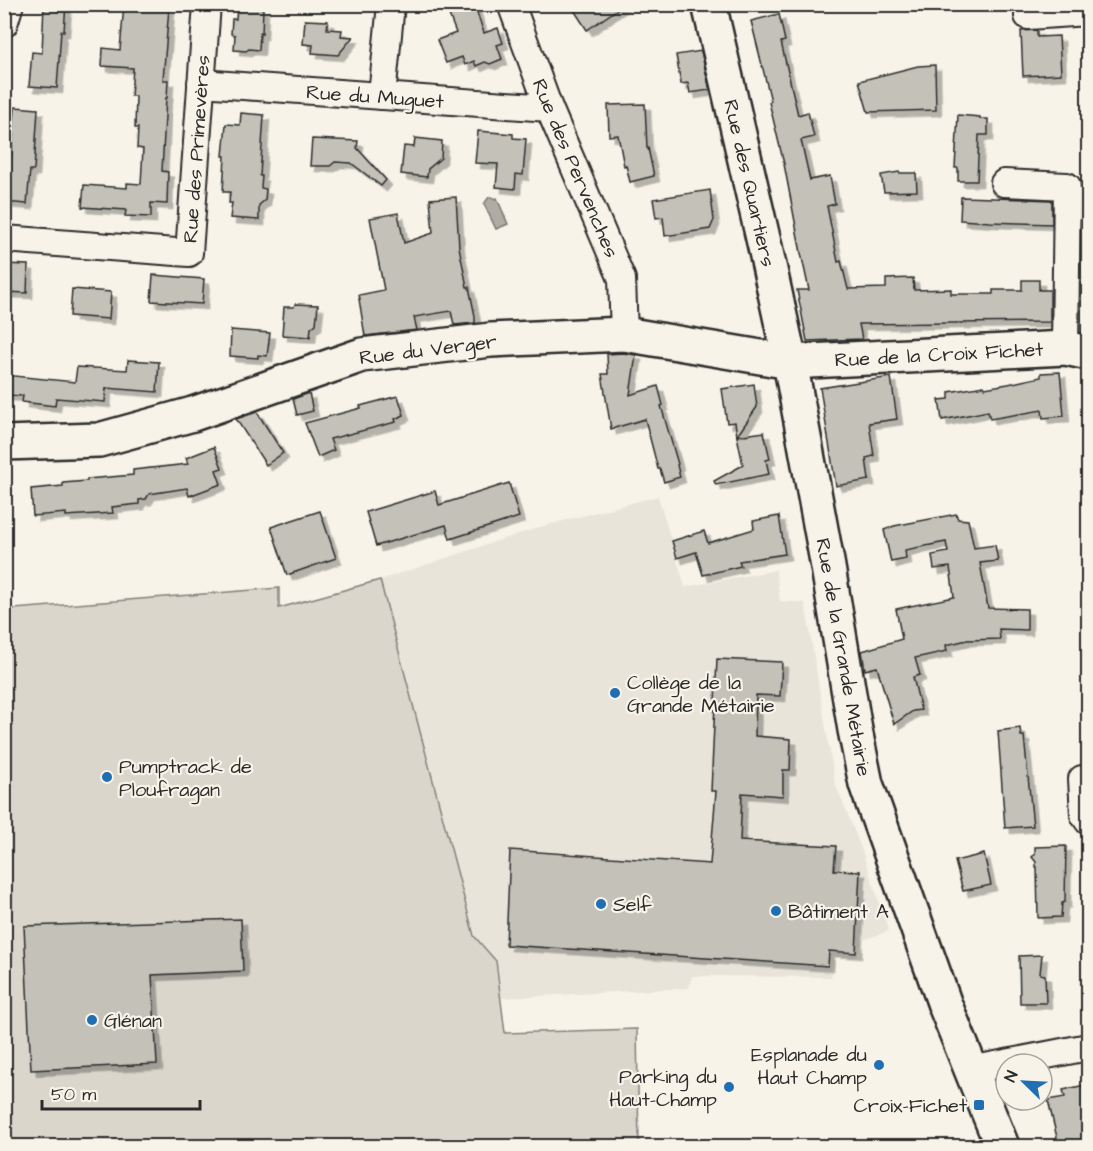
<svg xmlns="http://www.w3.org/2000/svg" width="1093" height="1151" viewBox="0 0 1093 1151" font-family="'Architects Daughter',sans-serif">
	<style>
		.built { fill: #e8e4da }
		.green { fill: #dad6cc; stroke: #82807c; stroke-width: 1.5 }
		.water { fill: #afaca4; stroke: #7a7874; stroke-width: 1.5 }
		.building { fill: #c4c1b9; stroke: #2b2b2b; stroke-width: 1.5; filter: url(#shadow) }
		.lines { fill: none; stroke-linecap: round; stroke-linejoin: round }
		.street-casing { stroke: #2b2b2b; stroke-width: 30 }
		.secondary-casing { stroke: #2b2b2b; stroke-width: 38 }
		.street { stroke: #f7f3e8; stroke-width: 26 }
		.secondary { stroke: #f7f3e8; stroke-width: 33 }
		.poi-dot { fill: #1f6fb2; stroke: #f7f3e8; stroke-width: 2 }
		.labels { text-anchor: middle; stroke-width: 4.5; stroke-linejoin: round; paint-order: stroke }
		.street-label { font-size: 20px; fill: #2b2b2b; stroke: #f7f3e8 }
		.poi-label { font-size: 20px; fill: #2b2b2b; stroke: #f7f3e8; text-anchor: start }
	</style>
	<defs>
		<filter id="shadow"><feDropShadow dx="5.5" dy="5.5" stdDeviation="0" flood-color="#0004"/></filter>
	</defs>
	<rect width="100%" height="100%" fill="#f7f3e8"/>
	<filter id="ink" filterUnits="userSpaceOnUse"><feTurbulence type="fractalNoise" baseFrequency=".0167" numOctaves="2"/><feDisplacementMap in="SourceGraphic" scale="12" xChannelSelector="R" yChannelSelector="G"/><feConvolveMatrix kernelMatrix="1 2 1 2 8 2 1 2 1" color-interpolation-filters="sRGB"/></filter>
	<g filter="url(#ink)">
		<polygon class="built" points="658,496 685,587 776,570 780,601 805,603 835,783 860,845 889,931 863,940 856,957 834,957 831,977 692,976 689,988 501,998 496,961 474,936 380,580 540,527"/>
		<polygon class="green" points="380,580 474,936 496,961 505,1033 637,1029 639,1146 5,1146 5,613 14,609 279,588 279,608"/>
		<polygon class="water" points="489,197 492,197 495,199 497,198 508,224 496,229 484,204"/>
		<g class="building">
			<polygon points="44,4 66,4 64,31 61,31 57,88 29,86 32,52 42,53"/>
			<polygon points="445,4 474,4 484,33 498,28 503,43 497,45 502,59 490,64 485,62 476,66 474,61 465,65 462,57 446,63 437,40 456,33"/>
			<polygon points="570,4 625,4 587,30"/>
			<polygon points="124,5 169,8 163,80 168,80 167,98 166,98 162,171 168,172 167,204 151,203 151,217 125,216 126,210 82,207 84,185 127,188 127,183 141,184 143,149 137,148 138,128 135,128 136,96 131,96 133,68 102,66 103,48 120,50"/>
			<polygon points="237,6 263,8 262,34 260,33 259,50 249,49 246,51 234,50 235,35 231,34 232,19 236,19"/>
			<polygon points="779,14 785,41 781,42 798,115 808,112 814,137 801,140 810,180 830,176 835,204 827,206 838,262 841,261 848,289 886,288 886,279 913,278 914,290 951,289 951,294 993,294 993,290 1022,290 1022,280 1039,280 1039,290 1050,290 1050,322 859,324 862,339 807,341 797,290 809,290 801,253 784,164 769,102 771,101 751,21"/>
			<polygon points="305,20 328,21 327,29 342,30 341,36 353,37 338,55 312,53 313,45 303,44"/>
			<polygon points="1037,30 1037,37 1059,36 1061,74 1023,76 1021,31"/>
			<polygon points="701,51 710,90 690,93 688,83 681,84 676,55"/>
			<polygon points="935,65 936,110 868,112 859,81 918,66"/>
			<polygon points="645,104 647,148 648,148 654,176 630,182 626,165 624,166 618,135 609,136 608,105"/>
			<polygon points="15,107 38,109 34,170 30,170 27,204 4,202 4,158 11,159"/>
			<polygon points="241,113 264,115 260,176 262,176 261,188 266,189 265,200 259,205 259,220 230,218 232,203 229,203 230,192 223,192 225,156 223,156 226,124 240,125"/>
			<polygon points="958,115 980,117 980,119 988,119 988,135 979,135 977,181 958,181 958,168 955,168"/>
			<polygon points="478,131 513,134 513,138 526,139 523,175 516,174 515,189 496,187 498,164 475,163"/>
			<polygon points="415,138 442,141 441,158 428,169 427,177 401,174 404,146 414,147"/>
			<polygon points="312,139 358,141 357,148 386,180 381,186 351,163 335,162 330,166 310,166"/>
			<polygon points="899,172 900,173 916,173 917,191 884,192 881,175"/>
			<polygon points="710,190 714,220 710,229 665,236 663,217 656,218 653,199"/>
			<polygon points="456,197 459,247 467,287 469,287 475,316 475,323 454,325 451,311 414,317 417,330 365,336 359,299 360,299 359,295 384,290 370,218 398,213 404,243 433,233 430,199"/>
			<polygon points="961,197 1052,200 1052,224 990,222 960,220"/>
			<rect x="1082" y="208" width="7" height="17"/>
			<polygon points="4,264 28,265 27,293 4,292"/>
			<polygon points="153,275 204,279 202,304 151,301"/>
			<polygon points="72,289 111,292 109,319 70,316"/>
			<polygon points="295,304 318,305 316,324 311,328 310,337 282,335 284,307 294,307"/>
			<polygon points="231,330 270,333 267,356 258,355 258,358 230,356"/>
			<polygon points="623,353 636,355 630,395 658,386 663,405 661,406 678,464 677,465 680,477 664,482 660,469 658,469 645,419 611,429 602,374 608,374 607,354"/>
			<polygon points="128,360 159,362 157,392 106,388 105,402 56,398 55,406 22,402 23,396 4,395 4,375 75,382 77,367 127,370"/>
			<polygon points="1060,372 1064,416 1043,418 1042,410 990,419 988,411 942,420 939,400 949,399 949,392 984,386 985,388 1008,384 1041,377 1041,373"/>
			<polygon points="891,377 897,419 869,423 874,456 866,458 869,480 836,486 820,388"/>
			<polygon points="754,384 757,407 737,436 735,422 727,423 722,389"/>
			<polygon points="309,393 313,411 297,415 293,399"/>
			<polygon points="398,396 404,415 395,419 396,422 330,439 334,450 318,457 305,423 361,408 360,406"/>
			<polygon points="257,412 283,453 266,465 236,419"/>
			<polygon points="764,432 770,459 766,460 769,474 716,485 714,481 743,465 737,436"/>
			<polygon points="214,447 222,468 216,470 221,484 189,496 187,488 149,494 146,499 139,500 139,504 112,507 113,513 66,516 66,513 33,516 31,489 63,486 63,483 87,481 87,479 133,475 133,470 188,464 186,458"/>
			<polygon points="509,483 519,517 450,539 446,525 376,546 366,512 435,491 439,505"/>
			<polygon points="320,511 336,558 287,575 271,527"/>
			<polygon points="956,514 958,519 968,520 974,548 995,545 998,561 980,563 988,608 1027,609 1027,630 999,629 1000,639 967,640 946,645 947,651 915,658 920,675 913,677 921,710 913,711 894,724 877,667 865,670 862,651 902,639 896,609 954,597 950,567 934,569 932,555 948,552 946,542 905,550 906,559 891,562 884,530 894,526"/>
			<polygon points="779,516 785,554 739,561 741,566 703,575 696,552 677,558 672,541 704,531 708,543 754,529 753,521"/>
			<polygon points="717,659 782,662 780,696 756,695 755,736 791,739 790,770 783,770 783,796 742,793 740,841 836,846 834,870 860,871 856,953 829,951 828,966 506,945 510,850 710,864 716,791 711,791"/>
			<polygon points="1020,728 1021,736 1024,736 1033,826 1005,828 998,731"/>
			<polygon points="1066,846 1065,902 1062,903 1061,917 1038,918 1037,867 1036,867 1036,862 1032,857 1035,854 1035,847"/>
			<polygon points="984,854 991,885 963,891 955,861"/>
			<polygon points="241,919 243,971 152,975 157,1064 31,1070 24,926"/>
			<polygon points="1042,955 1040,974 1045,975 1046,1003 1020,1003 1019,956"/>
			<polygon points="1089,1084 1089,1103 1085,1104 1089,1120 1089,1146 1059,1146 1048,1100 1065,1097 1063,1090"/>
		</g>
		<g class="lines">
			<g class="street-casing">
				<g id="street">
					<polyline points="511,4 549,108 622,279 624,334"/>
					<polyline points="1028,16 1088,12"/>
					<polyline points="4,24 10,4"/>
					<polyline points="201,83 549,108"/>
					<polyline points="382,96 391,4"/>
					<polyline points="1004,183 1067,186 1065,348"/>
					<polyline points="4,239 189,253 207,4"/>
					<polyline points="1082,779 1084,815 1088,821"/>
					<polyline points="970,1070 1088,1047"/>
				</g>
			</g>
			<g class="secondary-casing">
				<g id="secondary">
					<polyline points="709,4 765,247 790,362 828,567 855,730 866,784 945,1005 1002,1146"/>
					<polyline points="4,443 99,440 193,414 362,355 491,340 624,334 790,362 1065,348 1088,353"/>
				</g>
			</g>
			<use href="#street" class="street"/>
			<use href="#secondary" class="secondary"/>
		</g>
	</g>
	<g class="poi-dot">
		<circle cx="615" cy="693" r="6"/>
		<circle cx="107" cy="777" r="6"/>
		<circle cx="601" cy="904" r="6"/>
		<circle cx="776" cy="911" r="6"/>
		<circle cx="92" cy="1020" r="6"/>
		<circle cx="879" cy="1065" r="6"/>
		<circle cx="729" cy="1087" r="6"/>
		<rect x="973" y="1099" width="12" height="12" rx="3"/>
	</g>
	<g class="labels">
		<g class="street-label">
			<text transform="translate(375 96) rotate(4)" y="7">Rue du Muguet</text>
			<text transform="translate(196 149) rotate(-86)" y="7">Rue des Primevères</text>
			<text transform="translate(576 168) rotate(67)" y="7">Rue des Pervenches</text>
			<text transform="translate(750 183) rotate(77)" y="7">Rue des Quartiers</text>
			<text transform="translate(428 349) rotate(-7)" y="7">Rue du Verger</text>
			<text transform="translate(939 354) rotate(-3)" y="7">Rue de la Croix Fichet</text>
			<text transform="translate(844 657) rotate(80)" y="7">Rue de la Grande Métairie</text>
		</g>
		<g class="poi-label">
			<text x="627" y="689">Collège de la<tspan x="627" dy="23">Grande Métairie</tspan></text>
			<text x="119" y="773">Pumptrack de<tspan x="119" dy="23">Ploufragan</tspan></text>
			<text x="613" y="911">Self</text>
			<text x="788" y="918">Bâtiment A</text>
			<text x="104" y="1027">Glénan</text>
			<text x="867" y="1061" text-anchor="end">Esplanade du<tspan x="867" dy="23">Haut Champ</tspan></text>
			<text x="717" y="1083" text-anchor="end">Parking du<tspan x="717" dy="23">Haut-Champ</tspan></text>
			<text x="967" y="1112" text-anchor="end">Croix-Fichet</text>
		</g>
	</g>
	<rect width="1093" height="1151" fill="none" stroke="#f7f3e8" stroke-width="24"/>
	<rect x="12" y="12" width="1069" height="1127" fill="none" stroke="#2b2b2b" stroke-width="2" filter="url(#ink)"/>
	<g transform="translate(1024 1082) rotate(294)"><circle r="28" fill="#f7f3e8" stroke="#a5a39c" stroke-width="1.5"/>
	<path d="M0-4.5L10 22L0 15L-10 22Z" fill="#1f6fb2"/>
	<text y="-9" font-size="16" font-weight="bold" text-anchor="middle" fill="#2b2b2b">N</text>
	</g>
	<path d="M42 1100v9h158v-9" fill="none" stroke="#2b2b2b" stroke-width="3"/>
	<text x="51" y="1100" font-size="18" fill="#2b2b2b" stroke="#f7f3e8" stroke-width="4.5" paint-order="stroke">50 m</text>
</svg>
